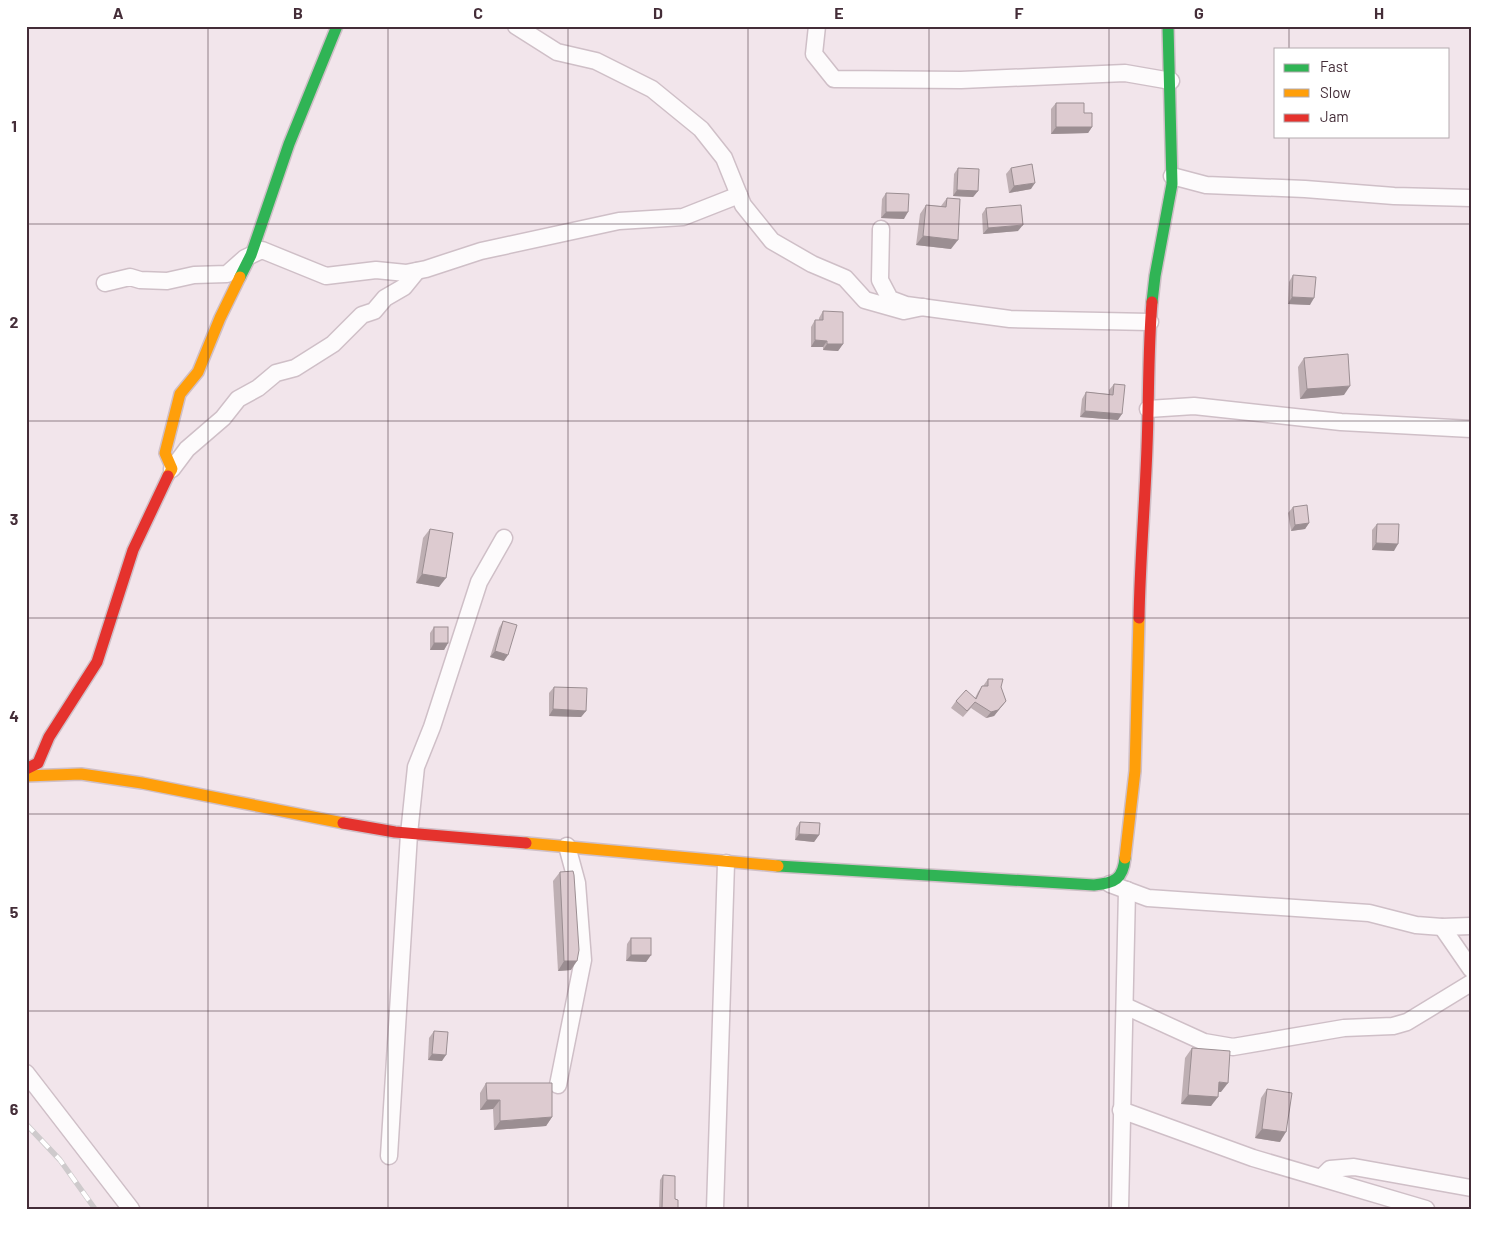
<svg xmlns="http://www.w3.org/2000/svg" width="1497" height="1235" viewBox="0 0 1497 1235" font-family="Barlow,sans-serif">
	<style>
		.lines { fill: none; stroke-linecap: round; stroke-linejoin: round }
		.street-casing { stroke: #cfbfc7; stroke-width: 19 }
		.fast-casing { stroke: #cfbfc7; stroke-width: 14 }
		.slow-casing { stroke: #cfbfc7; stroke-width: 14 }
		.jam-casing { stroke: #cfbfc7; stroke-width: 14 }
		.street { stroke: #fdfbfc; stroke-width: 16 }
		.fast { stroke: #30b455; stroke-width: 11 }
		.slow { stroke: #ff9f0a; stroke-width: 11 }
		.jam { stroke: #e5322d; stroke-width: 11 }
		.rail-casing { stroke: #cecacc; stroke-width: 5.5 }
		.rail { stroke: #fff; stroke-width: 4; stroke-dasharray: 11; stroke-linecap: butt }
		.wall { fill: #beafb3 }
		.shaded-wall { fill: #9b8e92 }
		.building { fill: #ddcbd0; stroke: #9b8e92 }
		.grid { fill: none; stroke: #442d38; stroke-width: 1; stroke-opacity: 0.55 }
		.neatline { fill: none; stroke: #442d38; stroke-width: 2 }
		.grid-label { font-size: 16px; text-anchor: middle; font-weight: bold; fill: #442d38 }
	</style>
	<rect width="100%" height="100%" fill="#f2e5eb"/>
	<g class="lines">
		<g class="street-casing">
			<g id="street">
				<polyline points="516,26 557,52 596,61 652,89 701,129 724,158 743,205 772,241 812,264 845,278 865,300 904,311 923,307"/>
				<polyline points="817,26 814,54 834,79 961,80 1125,73 1171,81"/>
				<polyline points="1172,176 1206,185 1305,189 1394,196 1471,198"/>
				<polyline points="881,229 880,280 890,299 906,305 1010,319 1150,322"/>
				<polyline points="105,283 130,277 140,280 167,281 194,275 227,274 245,258 262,250 326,276 376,270 406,273 426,269 481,251 619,221 683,217 739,195"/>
				<polyline points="1148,409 1194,406 1341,422 1471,429"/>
				<polyline points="172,469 187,449 223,418 238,399 258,388 276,373 295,368 333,344 362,315 374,311 385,298 404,287 417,271"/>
				<polyline points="1110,884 1148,898 1369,913 1416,925 1442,927 1471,926"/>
				<polyline points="1442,927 1471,969"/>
				<polyline points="1125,1006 1204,1042 1233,1047 1344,1028 1393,1026 1407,1022 1471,983"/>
				<polyline points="26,1073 131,1209"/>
				<polyline points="558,1085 583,960 577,883 567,846"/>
				<polyline points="1121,1110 1253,1158 1426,1209"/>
				<polyline points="389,1156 409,834 416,767 432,727 479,582 504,538"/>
				<polyline points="1322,1177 1330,1169 1354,1167 1471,1188"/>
				<polyline points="715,1209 726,863"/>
				<polyline points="1120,1209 1127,890"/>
			</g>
		</g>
		<g class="fast-casing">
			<g id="fast">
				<polyline points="240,277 251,255 289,144 337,26"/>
				<polyline points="1152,302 1155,276 1172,184 1168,26"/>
				<path d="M778 866 1094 885C1115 883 1123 879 1125 858"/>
			</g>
		</g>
		<g class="slow-casing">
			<g id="slow">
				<polyline points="168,476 172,469 165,453 180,394 198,372 220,318 240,277"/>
				<polyline points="26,776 81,774 142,783 343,823"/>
				<polyline points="526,843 778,866"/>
				<polyline points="1125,858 1135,771 1139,618"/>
			</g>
		</g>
		<g class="jam-casing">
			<g id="jam">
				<path d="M1139 618C1140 561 1145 504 1147 447 1149 398 1148 350 1152 302"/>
				<polyline points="26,769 38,763 49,737 97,662 133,550 168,476"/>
				<polyline points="343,823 395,832 526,843"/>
			</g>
		</g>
		<use href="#street" class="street"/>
		<use href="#fast" class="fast"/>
		<use href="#slow" class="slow"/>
		<use href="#jam" class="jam"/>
		<g class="rail-casing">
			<polyline id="rail" points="26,1124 60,1160 95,1209"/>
		</g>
		<use href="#rail" class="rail"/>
	</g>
	<g class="wall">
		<polygon points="1056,103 1084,113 1092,127 1088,133 1051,134 1051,109"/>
		<polygon points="958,168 978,191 973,197 953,196 954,174"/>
		<polygon points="1011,168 1031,189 1009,193 1006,174"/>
		<polygon points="886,193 904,219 881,218 882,199"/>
		<polygon points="947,198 951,249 916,245 920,214 926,205 941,206"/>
		<polygon points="986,208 1018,231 983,234 982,214"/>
		<polygon points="1293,275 1310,305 1288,304 1289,282"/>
		<polygon points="823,311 843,344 838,351 823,350 823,347 811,347 811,327 815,320 819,320 819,318"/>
		<polygon points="1304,358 1344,395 1300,399 1298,367"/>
		<polygon points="1114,384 1118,420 1080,417 1082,399 1086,392 1109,394 1109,390"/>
		<polygon points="1293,507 1309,523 1305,529 1291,531 1288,513"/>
		<polygon points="1377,524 1394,551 1372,550 1372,530"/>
		<polygon points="430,529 439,587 416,583 423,538"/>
		<polygon points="503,621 504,661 490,657 499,628"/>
		<polygon points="434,627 448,643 444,650 430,650 430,633"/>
		<polygon points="988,679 1001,687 1006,701 994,716 986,718 971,708 963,717 951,708 956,701 975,698 978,692 982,686 983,686"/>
		<polygon points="554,687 586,711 581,717 549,716 549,693"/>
		<polygon points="800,822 819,835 814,842 795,840 796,828"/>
		<polygon points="560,872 571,970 558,971 553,881"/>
		<polygon points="631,938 651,955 646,962 626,961 627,944"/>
		<polygon points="434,1031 442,1061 428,1060 429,1038"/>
		<polygon points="1192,1048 1221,1092 1218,1092 1211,1106 1181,1104 1185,1058"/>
		<polygon points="486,1083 552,1117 546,1126 494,1130 493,1109 480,1110 480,1093"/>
		<polygon points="1267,1089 1280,1142 1255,1138 1261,1098"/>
		<polygon points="663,1175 675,1199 678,1209 659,1209 660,1180"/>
	</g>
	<g class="shaded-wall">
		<polygon points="1056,127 1092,127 1088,133 1051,134"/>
		<polygon points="1035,183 1031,189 1009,193 1014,186"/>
		<polygon points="957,190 978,191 973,197 953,196"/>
		<polygon points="886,212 908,212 904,219 881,218"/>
		<polygon points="1023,225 1018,231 983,234 988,228"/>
		<polygon points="923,236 958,240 951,249 916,245"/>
		<polygon points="1292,297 1314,298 1310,305 1288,304"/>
		<polygon points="815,340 827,341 823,347 811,347"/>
		<polygon points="827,344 843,344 838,351 823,350"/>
		<polygon points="1350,386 1344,395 1300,399 1307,389"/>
		<polygon points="1085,411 1122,414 1118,420 1080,417"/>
		<polygon points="1309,523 1305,529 1291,531 1295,525"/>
		<polygon points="1376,543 1398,544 1394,551 1372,550"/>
		<polygon points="422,574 446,578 439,587 416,583"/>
		<polygon points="434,643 448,643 444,650 430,650"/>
		<polygon points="495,651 508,655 504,661 490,657"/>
		<polygon points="1006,701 994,716 986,718 991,712"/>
		<polygon points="553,709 586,711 581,717 549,716"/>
		<polygon points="799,834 819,835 814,842 795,840"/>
		<polygon points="631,955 651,955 646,962 626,961"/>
		<polygon points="564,961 577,961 571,970 558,971"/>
		<polygon points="432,1054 446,1055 442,1061 428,1060"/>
		<polygon points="1219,1082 1228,1083 1221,1092 1212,1092"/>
		<polygon points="1188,1095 1218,1097 1211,1106 1181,1104"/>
		<polygon points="487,1100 500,1100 493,1109 480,1110"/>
		<polygon points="552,1117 546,1126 494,1130 500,1121"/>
		<polygon points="1262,1129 1286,1132 1280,1142 1255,1138"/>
	</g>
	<g class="building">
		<polygon points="1056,103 1084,103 1084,113 1092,113 1092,127 1056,127"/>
		<polygon points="1032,164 1035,183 1014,186 1011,168"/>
		<polygon points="958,168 979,169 978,191 957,190"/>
		<polygon points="886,193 909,194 908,212 886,212"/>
		<polygon points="947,198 960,199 958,240 923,236 926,205 946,207"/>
		<polygon points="1021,205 1023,225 988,228 986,208"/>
		<polygon points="1293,275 1316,277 1314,298 1292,297"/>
		<polygon points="823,311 843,312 843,344 827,344 827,341 815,340 815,320 823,320"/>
		<polygon points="1348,354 1350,386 1307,389 1304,358"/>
		<polygon points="1114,384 1125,385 1122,414 1085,411 1086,392 1113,395"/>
		<polygon points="1307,505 1309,523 1295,525 1293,507"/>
		<polygon points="1377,524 1399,524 1398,544 1376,543"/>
		<polygon points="430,529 453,533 446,578 422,574"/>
		<polygon points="503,621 517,625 508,655 495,651"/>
		<rect x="434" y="627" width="14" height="16"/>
		<polygon points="988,679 1003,679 1001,687 1006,701 998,710 991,712 975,702 967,711 956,701 966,690 976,699 982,686 988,686"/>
		<polygon points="554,687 587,688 586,711 553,709"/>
		<polygon points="800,822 820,823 819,835 799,834"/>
		<polygon points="573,871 574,875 579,950 577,961 564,961 560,872"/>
		<rect x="631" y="938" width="20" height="17"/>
		<polygon points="434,1031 448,1032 446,1055 432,1054"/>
		<polygon points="1192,1048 1230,1051 1228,1083 1219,1082 1218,1097 1188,1095"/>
		<polygon points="486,1083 552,1083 552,1117 500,1121 500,1100 487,1100"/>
		<polygon points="1267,1089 1292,1093 1286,1132 1262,1129"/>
		<polygon points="663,1175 675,1176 675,1199 678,1200 678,1209 662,1209"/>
	</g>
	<path class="grid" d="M208 26V1209M388 26V1209M568 26V1209M748 26V1209M929 26V1209M1109 26V1209M1289 26V49M1289 136V1209M26 224H1471M26 421H1471M26 618H1471M26 814H1471M26 1011H1471"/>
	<rect width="1497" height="1235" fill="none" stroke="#ffffff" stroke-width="55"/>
	<rect x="1274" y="48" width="175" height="90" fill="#ffffff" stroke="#b4abaf"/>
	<rect x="1284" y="64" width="25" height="8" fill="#30b455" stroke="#b4abaf"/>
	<text x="1320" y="72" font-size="15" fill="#442d38">Fast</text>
	<rect x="1284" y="89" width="25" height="8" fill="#ff9f0a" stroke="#b4abaf"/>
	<text x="1320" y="98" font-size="15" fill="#442d38">Slow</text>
	<rect x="1284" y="114" width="25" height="8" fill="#e5322d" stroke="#b4abaf"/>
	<text x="1320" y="122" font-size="15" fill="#442d38">Jam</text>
	<rect x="28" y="28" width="1442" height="1180" class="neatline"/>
	<g class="grid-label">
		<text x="118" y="19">A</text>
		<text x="298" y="19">B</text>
		<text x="478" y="19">C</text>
		<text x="658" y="19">D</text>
		<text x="839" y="19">E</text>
		<text x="1019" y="19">F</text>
		<text x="1199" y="19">G</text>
		<text x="1379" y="19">H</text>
		<text x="14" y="132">1</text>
		<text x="14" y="328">2</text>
		<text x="14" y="525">3</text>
		<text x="14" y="722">4</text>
		<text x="14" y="918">5</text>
		<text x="14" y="1115">6</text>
	</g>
</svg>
